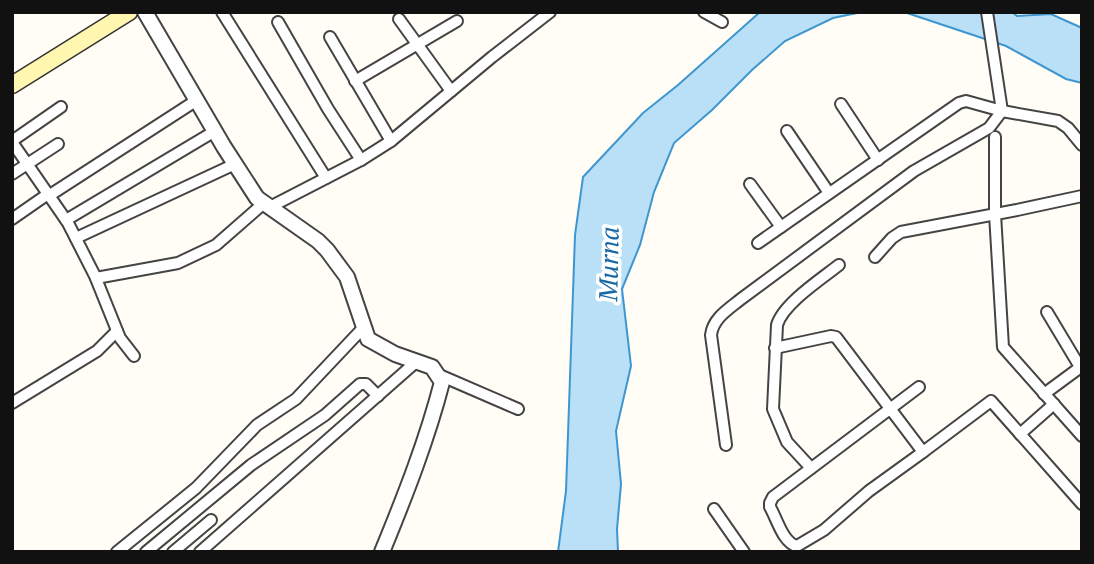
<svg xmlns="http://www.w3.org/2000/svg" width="1094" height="564" viewBox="0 0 1094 564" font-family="'PT Serif',serif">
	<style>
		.water { fill: #b9e0f7; stroke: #3f96cf; stroke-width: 2 }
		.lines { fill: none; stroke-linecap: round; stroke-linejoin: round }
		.minor-casing { stroke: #444; stroke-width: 14 }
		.tertiary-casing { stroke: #444; stroke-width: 18 }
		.secondary-casing { stroke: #333; stroke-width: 19 }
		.minor { stroke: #fff; stroke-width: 10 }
		.tertiary { stroke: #fff; stroke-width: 14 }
		.secondary { stroke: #fff6b0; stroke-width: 16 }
		.labels { text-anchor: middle; stroke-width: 7; stroke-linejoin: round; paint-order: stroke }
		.water-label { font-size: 26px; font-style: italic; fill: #1768a6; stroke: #fff }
	</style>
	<rect width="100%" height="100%" fill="#fffdf5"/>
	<g class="water">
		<polygon points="760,12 862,12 833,18 785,41 752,70 712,110 674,143 654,192 640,245 622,289 631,366 616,431 621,484 617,529 618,552 558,552 566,491 575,235 583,177 643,113 678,85"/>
		<polygon points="904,12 1012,12 1017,16 1051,14 1082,28 1082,83 1066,79 1006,46"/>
	</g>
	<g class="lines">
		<g class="minor-casing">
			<g id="minor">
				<polyline points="222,12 326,178"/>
				<polyline points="704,12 722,22"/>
				<polyline points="399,19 451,91"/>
				<polyline points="278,22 328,109 361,160"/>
				<polyline points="330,37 391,141"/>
				<polyline points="355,81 457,21"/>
				<polyline points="841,104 878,160"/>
				<polyline points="787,131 829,193"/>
				<polyline points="995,137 995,214 1003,347 1082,436"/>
				<polyline points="12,141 61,107"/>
				<polyline points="12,142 68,223 95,276 120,338 134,356"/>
				<polyline points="12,174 58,144"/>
				<polyline points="750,184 781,227"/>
				<polyline points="50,195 197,100"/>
				<polyline points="270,207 361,160 391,141 492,57 550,12"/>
				<polyline points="12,219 48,194"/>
				<polyline points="66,220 215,131"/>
				<polyline points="76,238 235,164"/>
				<polyline points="758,243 959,103 966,101 1002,111 1058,121 1068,128 1082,145"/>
				<polyline points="875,257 892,238 901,232 1017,210 1082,196"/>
				<polyline points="96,278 178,263 216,245 264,203"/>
				<polyline points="1047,312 1080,367"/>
				<polyline points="775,348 831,336 836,337 923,452 991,401 1082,504"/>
				<polyline points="437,374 518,409"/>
				<path d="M919 387 773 497 770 503V507C777 519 783 543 797 546L824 530 869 491 923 452"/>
				<polyline points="1044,394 1082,366"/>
				<polyline points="12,403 97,351 117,331"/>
				<polyline points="1020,434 1054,404"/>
				<path d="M726 445 711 335C713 318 729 309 741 299L914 171 989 128 1002 111 987 12"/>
				<path d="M811 468 787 442 773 409 777 325C783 304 821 279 839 265"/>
				<polyline points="714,509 744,552"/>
				<polyline points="117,552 196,488 257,425 296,399 364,327"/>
				<polyline points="146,552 251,465 325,415 360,384 366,384 378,396"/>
				<polyline points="173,552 211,520"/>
				<polyline points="200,552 416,362"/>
			</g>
		</g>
		<g class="tertiary-casing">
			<path id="tertiary" d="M145 12 224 147 257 198 318 241 327 250 347 277 368 339 395 354 432 367 442 382C427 440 405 496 382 552"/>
		</g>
		<g class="secondary-casing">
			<polyline id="secondary" points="12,85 129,12"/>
		</g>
		<use href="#minor" class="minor"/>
		<use href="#tertiary" class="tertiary"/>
		<use href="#secondary" class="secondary"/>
	</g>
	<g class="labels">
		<g class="water-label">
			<text transform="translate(609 264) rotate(-89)" y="9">Murna</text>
		</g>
	</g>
	<rect width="1094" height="564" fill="none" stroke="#111111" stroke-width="28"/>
</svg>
